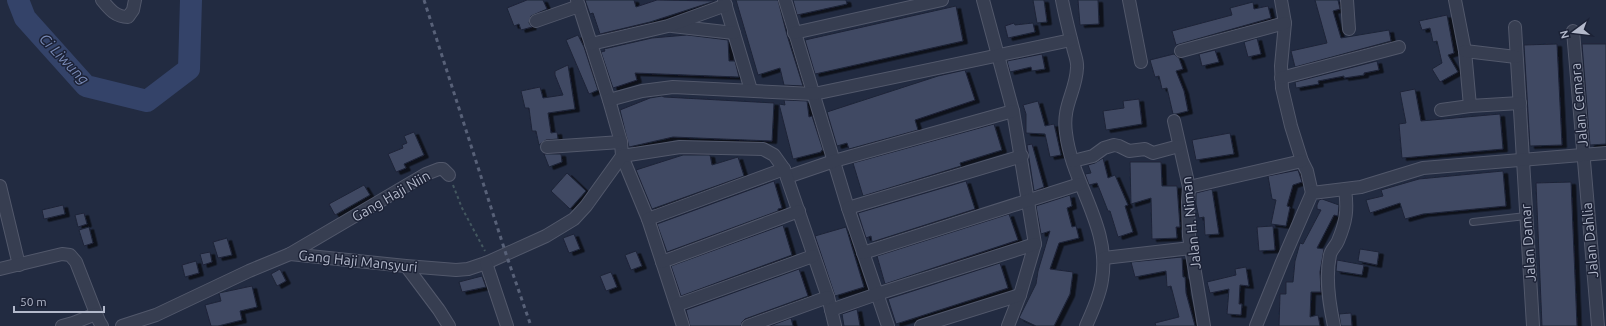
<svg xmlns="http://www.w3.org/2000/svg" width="1606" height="326" viewBox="0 0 1606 326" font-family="Ubuntu,sans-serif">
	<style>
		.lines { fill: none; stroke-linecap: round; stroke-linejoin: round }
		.river { stroke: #344369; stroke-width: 22 }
		.building { fill: #414a63; stroke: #1e2438; filter: url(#shadow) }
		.service-casing { stroke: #52586b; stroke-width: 8 }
		.minor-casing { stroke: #52586b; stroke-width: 14 }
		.path { stroke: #43575f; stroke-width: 2; stroke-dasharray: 3 3; stroke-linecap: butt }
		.service { stroke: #373e51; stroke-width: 6 }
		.minor { stroke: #373e51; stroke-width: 12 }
		.rail { stroke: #586178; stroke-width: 3; stroke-dasharray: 4 4; stroke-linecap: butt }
		.labels { text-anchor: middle; stroke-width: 3; stroke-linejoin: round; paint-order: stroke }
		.street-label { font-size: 14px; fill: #b3b9cb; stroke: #1c2236 }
		.water-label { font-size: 15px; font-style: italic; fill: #7889b5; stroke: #1c2236 }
	</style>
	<defs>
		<filter id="shadow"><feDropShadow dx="4.5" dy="2.5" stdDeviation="0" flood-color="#0009"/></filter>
	</defs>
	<rect width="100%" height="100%" fill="#222b41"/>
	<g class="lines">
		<polyline class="river" points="18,0 25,18 86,86 147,101 189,69 191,0"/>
	</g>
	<g class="building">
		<polygon points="527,0 543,0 547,9 531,16 529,23 532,27 521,30 519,24 514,26 507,8"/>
		<polygon points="585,0 634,0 636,7 657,0 715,1 650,22 600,34 593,13 590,14"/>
		<polygon points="736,0 778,0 787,35 803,86 784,85 780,68 758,75"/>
		<polygon points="793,0 846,0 847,4 797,15"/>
		<polygon points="1033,0 1044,0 1047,22 1037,23"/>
		<polygon points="1078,0 1098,0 1099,24 1080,25"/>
		<polygon points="1315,0 1338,0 1340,9 1333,11 1341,38 1389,30 1391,41 1295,67 1291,51 1327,43"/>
		<polygon points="1253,2 1254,9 1268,6 1271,18 1176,45 1172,31 1232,15 1230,8"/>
		<polygon points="956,6 963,41 815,74 805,40"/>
		<polygon points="1447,15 1454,53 1448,55 1458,72 1440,82 1432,69 1442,63 1437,41 1433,42 1430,28 1422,30 1419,21"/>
		<polygon points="1014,23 1015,25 1033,23 1035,32 1008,38 1005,26"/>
		<polygon points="578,35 584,47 598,90 589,94 566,40"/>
		<polygon points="687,35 728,40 729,61 735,61 739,77 635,73 637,80 613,88 601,52 605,51 604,49 652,38"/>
		<polygon points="1257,38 1261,54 1248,57 1244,42"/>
		<polygon points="1557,44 1562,145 1530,146 1524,45"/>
		<polygon points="1582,44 1606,44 1606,144 1590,145"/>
		<polygon points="1215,50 1219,62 1202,66 1199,54"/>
		<polygon points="1042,54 1045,69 1032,71 1031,67 1010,72 1007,61"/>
		<polygon points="1174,54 1179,58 1183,69 1176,71 1184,91 1188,111 1176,114 1173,114 1167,88 1162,89 1159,76 1155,77 1150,60"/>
		<polygon points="1377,61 1379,70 1364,73 1364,75 1344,78 1344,76 1318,81 1319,84 1296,88 1295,82"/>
		<polygon points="568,65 575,109 548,113 551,133 557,132 558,139 546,140 539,145 536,131 532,131 529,108 525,108 521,91 540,87 543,98 563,95 555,75 555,71"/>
		<polygon points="965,70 975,100 915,120 918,130 849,149 847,143 837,146 827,112 938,76"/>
		<polygon points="1415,89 1421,121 1500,114 1503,149 1402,158 1399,124 1406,123 1400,92"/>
		<polygon points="662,96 664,97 774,103 772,141 673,137 629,147 620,110 650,98"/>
		<polygon points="1139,99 1142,124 1106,130 1103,111 1124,108 1123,101"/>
		<polygon points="784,100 807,101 809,117 812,116 823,150 821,151 821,152 793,159 779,104 785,105"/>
		<polygon points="1038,101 1045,126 1054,124 1061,155 1050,157 1045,134 1026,133 1026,114 1023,105"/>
		<polygon points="994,124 1002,150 960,163 961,166 863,196 853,163"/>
		<polygon points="414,132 424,155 404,164 406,168 396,172 388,154 403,148 402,145 407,143 404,136"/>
		<polygon points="1230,133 1234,154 1196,160 1192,140"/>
		<polygon points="1032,144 1044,187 1034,191 1027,145"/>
		<polygon points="544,154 561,154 562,162 549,167"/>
		<polygon points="683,155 710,155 712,165 738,157 744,176 652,209 636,170"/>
		<polygon points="1103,158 1108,178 1115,175 1128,205 1125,206 1133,232 1118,237 1110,211 1108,211 1097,183 1089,185 1085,174 1091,173 1088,165 1095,163"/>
		<polygon points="1130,162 1161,162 1162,186 1177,186 1180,227 1176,227 1177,238 1152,239 1151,198 1131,204"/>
		<polygon points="1298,170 1302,182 1293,185 1287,206 1290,207 1286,226 1271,224 1276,200 1272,199 1268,176"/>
		<polygon points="1503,171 1506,206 1423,214 1405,219 1400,203 1370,213 1366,200 1383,196 1381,190 1419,179"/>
		<polygon points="567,173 586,191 570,209 551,191"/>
		<polygon points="774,181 782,208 778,209 778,211 667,252 657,224"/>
		<polygon points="966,181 975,209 872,242 871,236 866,238 858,213"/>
		<polygon points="1571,182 1577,326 1542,326 1536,183"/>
		<polygon points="364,185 370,195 335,215 329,204"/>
		<polygon points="1212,189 1219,234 1205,235 1204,217 1199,218 1196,204 1196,193"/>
		<polygon points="1070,195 1072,206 1067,208 1072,227 1076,226 1079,238 1059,243 1050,269 1073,272 1070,294 1054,326 1036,326 1019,318 1036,284 1038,271 1050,231 1041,234 1036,206"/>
		<polygon points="1322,199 1339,205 1338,216 1334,215 1317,248 1324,249 1320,272 1321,292 1311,292 1310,317 1318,315 1320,326 1279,326 1280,294 1286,294 1286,282 1293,282 1295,261 1300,243 1303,244 1321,210 1317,209 1317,205 1319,200"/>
		<polygon points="63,205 65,214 44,219 42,210"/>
		<polygon points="84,213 87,224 78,227 75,215"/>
		<polygon points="1009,214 1018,240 885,284 877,256"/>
		<polygon points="783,225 792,255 681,296 671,266"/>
		<polygon points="1273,226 1275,250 1259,251 1257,227"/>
		<polygon points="89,227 93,243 84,246 79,230"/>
		<polygon points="846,227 864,287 835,296 815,236"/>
		<polygon points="574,234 580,249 569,253 563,238"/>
		<polygon points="227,238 232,255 218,258 213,242"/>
		<polygon points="1360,249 1379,252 1377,265 1358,261"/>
		<polygon points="636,251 642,266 631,270 625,255"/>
		<polygon points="210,252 212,262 203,265 200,254"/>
		<polygon points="1182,257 1183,277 1185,277 1186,293 1195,326 1156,326 1155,323 1179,317 1171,286 1167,287 1166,271 1135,277 1131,262"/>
		<polygon points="1337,260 1364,265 1362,275 1336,271"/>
		<polygon points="196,261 199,273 185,277 182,265"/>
		<polygon points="1000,263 1008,288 896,324 888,299"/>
		<polygon points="1246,267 1249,286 1240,285 1239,304 1242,304 1241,315 1227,314 1229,289 1210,293 1207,282 1236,275 1235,269"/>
		<polygon points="280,269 286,281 277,286 271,274"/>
		<polygon points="799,269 808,296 745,319 742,322 741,326 690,326 686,310"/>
		<polygon points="611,272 617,287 606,291 600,276"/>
		<polygon points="482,276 486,287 462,292 459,282"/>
		<polygon points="252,286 257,307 240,311 242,320 218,326 211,326 205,305 221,301 219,293"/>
		<polygon points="857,309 860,326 844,326 842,314"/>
		<polygon points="1351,313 1352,326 1341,326 1339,314"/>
		<polygon points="791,318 793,326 770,326"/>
	</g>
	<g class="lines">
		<g class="service-casing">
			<polyline id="service" points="1473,222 1526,216"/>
		</g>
		<g class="minor-casing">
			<g id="minor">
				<path d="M102 0C110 10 116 17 128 17L133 10 135 0"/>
				<polyline points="577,0 609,100 621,142 622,156 648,219 683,326"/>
				<polyline points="724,0 751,90"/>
				<polyline points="785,0 848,208 888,326"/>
				<polyline points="983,0 1013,111 1035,244 1020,295 1008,326"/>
				<path d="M1062 0C1065 16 1069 31 1073 47 1074 53 1078 61 1077 68 1076 92 1062 105 1066 133 1072 184 1111 227 1102 280 1100 296 1092 312 1086 326"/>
				<polyline points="1129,0 1141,62"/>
				<polyline points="1281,0 1285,23 1281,66 1282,88 1291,126 1302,161 1307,171 1312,193"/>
				<polyline points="1347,0 1349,29"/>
				<polyline points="1455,0 1465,51 1470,106"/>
				<polyline points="536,21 579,6"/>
				<polyline points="672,26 734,33"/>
				<polyline points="1515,27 1533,326"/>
				<polyline points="1573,31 1598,326"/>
				<polyline points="794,33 942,0"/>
				<polyline points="591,44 668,26 726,5"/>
				<polyline points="1181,51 1285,23"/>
				<polyline points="1465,51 1516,57"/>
				<polyline points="1281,78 1399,47"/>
				<polyline points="609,100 642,91 673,87 814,94 1071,40"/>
				<polyline points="1441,110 1470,106 1520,103"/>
				<polyline points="1174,121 1189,187 1188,202 1189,236 1204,326"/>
				<polyline points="547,147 621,142"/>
				<polyline points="1073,161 1093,156 1104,148 1114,145 1119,146 1129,151 1145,149 1153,153 1179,146"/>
				<polyline points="787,177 834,161 1013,111"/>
				<polyline points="0,186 19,265"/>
				<polyline points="1189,187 1302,161"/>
				<polyline points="848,208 1022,156"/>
				<polyline points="648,219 784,169"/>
				<polyline points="863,253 1080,184"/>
				<polyline points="290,254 406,266 456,270 468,269 486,263 546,236 574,219 586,206 622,156 680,147 763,149 774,155 784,169 828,297 835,326"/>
				<polyline points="1104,258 1191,248"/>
				<polyline points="662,262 799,211"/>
				<polyline points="486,263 507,326"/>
				<polyline points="406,266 439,310 449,326"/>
				<polyline points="0,269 62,254 70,255 76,262 99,321 102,326"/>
				<polyline points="677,305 813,256"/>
				<polyline points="831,310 877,294 1035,244"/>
				<polyline points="62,326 73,323 96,314"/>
				<polyline points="122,326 156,315 249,271 290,254 426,174 439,169 443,169 449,175"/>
				<polyline points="748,326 828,297"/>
				<polyline points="921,326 1020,295"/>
				<polyline points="1256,326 1282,262 1312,193 1361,187 1423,168 1606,153"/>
				<path d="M1334 326C1329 303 1325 278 1330 255 1331 250 1336 246 1338 241 1346 222 1348 210 1345 190"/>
			</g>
		</g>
		<polyline class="path" points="453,185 462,208 485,251"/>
		<use href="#service" class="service"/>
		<use href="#minor" class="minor"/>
		<polyline class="rail" points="424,0 506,254 531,326"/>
	</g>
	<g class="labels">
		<g class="street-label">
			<text transform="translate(1579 105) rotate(-95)" y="5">Jalan Cemara</text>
			<text transform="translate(391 196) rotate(-30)" y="5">Gang Haji Niin</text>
			<text transform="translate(1191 223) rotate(-96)" y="5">Jalan H. Niman</text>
			<text transform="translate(1590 240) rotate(-95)" y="5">Jalan Dahlia</text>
			<text transform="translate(1528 243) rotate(-94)" y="5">Jalan Damar</text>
			<text transform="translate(358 261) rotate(6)" y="5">Gang Haji Mansyuri</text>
		</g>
		<g class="water-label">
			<text transform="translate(64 59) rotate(46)" y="5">Ci Liwung</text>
		</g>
	</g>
	<g transform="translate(1574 32) rotate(255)" stroke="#1c2236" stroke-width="3" paint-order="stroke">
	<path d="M0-3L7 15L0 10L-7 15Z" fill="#b3b9cb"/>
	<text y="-6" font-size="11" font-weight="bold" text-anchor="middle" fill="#b3b9cb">N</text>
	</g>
	<path d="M14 306v6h90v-6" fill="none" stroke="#b3b9cb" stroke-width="2"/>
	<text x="20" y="306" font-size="12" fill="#b3b9cb" stroke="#1c2236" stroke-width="3" paint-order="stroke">50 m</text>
</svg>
